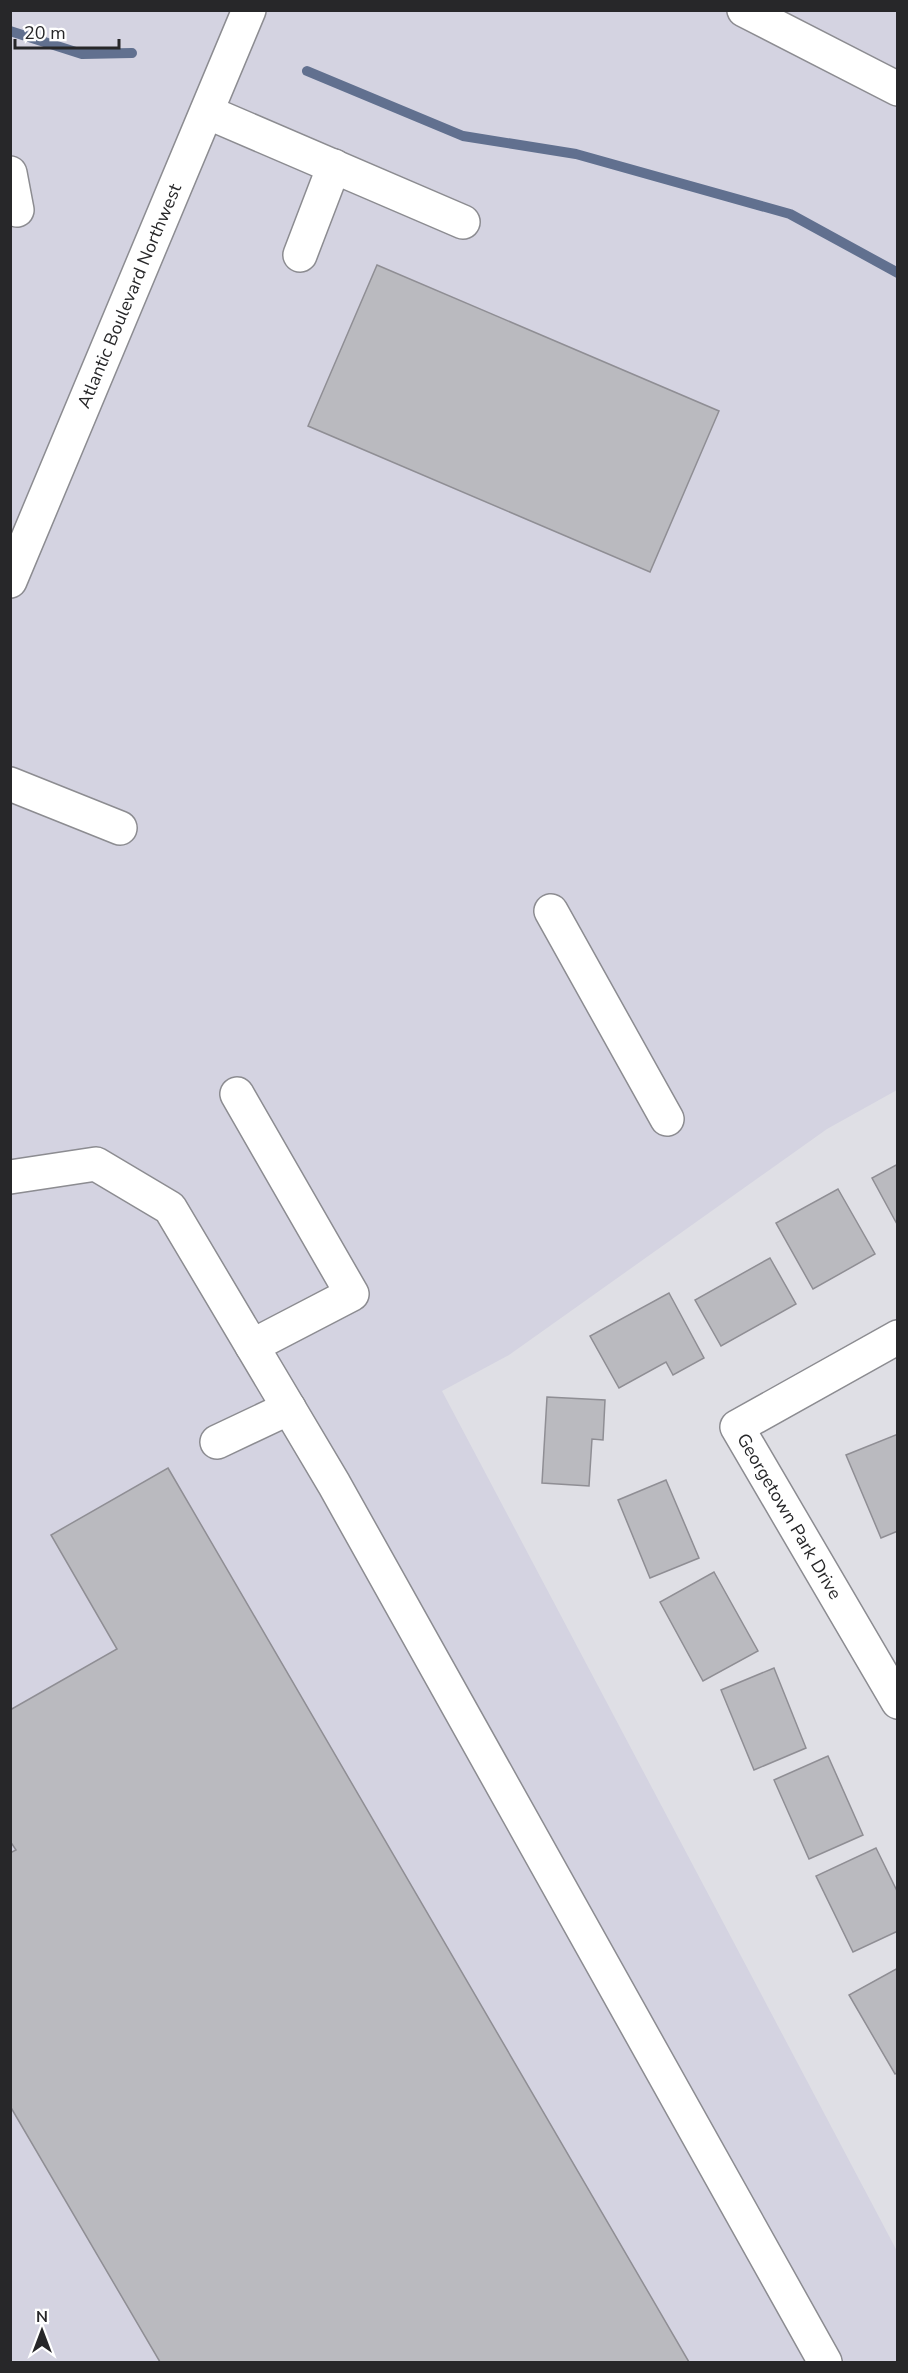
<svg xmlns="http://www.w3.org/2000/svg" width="908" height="2373" viewBox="0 0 908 2373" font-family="'Nunito Sans',sans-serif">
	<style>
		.built { fill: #d4d3e1 }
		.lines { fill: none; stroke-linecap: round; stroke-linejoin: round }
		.stream { stroke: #61708f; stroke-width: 10 }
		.building { fill: #bababf; stroke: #8f8e94; stroke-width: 1.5 }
		.minor-casing { stroke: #8c8c91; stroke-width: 36 }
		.minor { stroke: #fff; stroke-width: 33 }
		.labels { text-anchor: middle; stroke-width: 5; stroke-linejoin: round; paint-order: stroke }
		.street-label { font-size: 18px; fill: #272729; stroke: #fff }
	</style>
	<rect width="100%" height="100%" fill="#dfdfe5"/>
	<polygon class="built" points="11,11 897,11 897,1090 827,1129 509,1355 442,1391 897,2251 897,2362 11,2362"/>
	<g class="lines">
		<g class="stream">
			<polyline points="10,31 82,54 132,53"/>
			<polyline points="307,71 463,136 576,154 790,214 898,273"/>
		</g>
	</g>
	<g class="building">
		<polygon points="377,265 719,411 650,572 308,426"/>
		<polygon points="898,1164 898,1226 872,1178"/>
		<polygon points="838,1189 875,1254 813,1289 776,1223"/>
		<polygon points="770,1258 796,1304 721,1346 695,1300"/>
		<polygon points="669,1293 704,1358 673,1375 666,1362 619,1388 590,1336"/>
		<polygon points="547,1397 605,1400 603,1440 592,1439 589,1486 542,1483"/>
		<polygon points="898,1434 898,1531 881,1538 846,1455"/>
		<polygon points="168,1468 689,2362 160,2362 10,2106 10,1853 16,1850 10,1841 10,1710 117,1649 51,1535"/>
		<polygon points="666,1480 699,1558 650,1578 618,1500"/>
		<polygon points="714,1572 758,1651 703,1681 660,1602"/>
		<polygon points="774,1668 806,1748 754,1770 721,1690"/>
		<polygon points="828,1756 863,1835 809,1859 774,1780"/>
		<polygon points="876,1848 898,1893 898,1931 853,1952 816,1876"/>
		<polygon points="898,1968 898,2072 895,2074 849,1995"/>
	</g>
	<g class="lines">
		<g class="minor-casing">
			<g id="minor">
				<polyline points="744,10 898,89"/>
				<polyline points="207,112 463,222"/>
				<polyline points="10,173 17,210"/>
				<polyline points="300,255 334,166"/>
				<path id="s1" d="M10 581 249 10"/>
				<polyline points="10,784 120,828"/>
				<polyline points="551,911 667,1119"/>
				<polyline points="237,1094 352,1294 252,1346"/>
				<polyline points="10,1177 96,1164 170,1208 334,1484 825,2362"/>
				<path id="s2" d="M898 1337 737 1427 898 1702"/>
				<polyline points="217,1442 289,1408"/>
			</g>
		</g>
		<use href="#minor" class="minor"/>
	</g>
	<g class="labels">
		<g class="street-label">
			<text dy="6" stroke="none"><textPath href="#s1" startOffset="309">Atlantic Boulevard Northwest</textPath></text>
			<text dy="6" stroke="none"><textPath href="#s2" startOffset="288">Georgetown Park Drive</textPath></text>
		</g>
	</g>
	<rect width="908" height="2373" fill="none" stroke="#272729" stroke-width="24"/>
	<g transform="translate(42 2331)" stroke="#ffffff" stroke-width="4.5" paint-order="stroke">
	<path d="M0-4.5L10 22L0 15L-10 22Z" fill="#272729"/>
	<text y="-9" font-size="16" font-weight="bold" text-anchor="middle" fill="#272729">N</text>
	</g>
	<path d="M15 39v9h104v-9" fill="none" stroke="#272729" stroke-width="3"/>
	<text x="24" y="39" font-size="18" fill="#272729" stroke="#ffffff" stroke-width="4.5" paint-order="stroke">20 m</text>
</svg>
